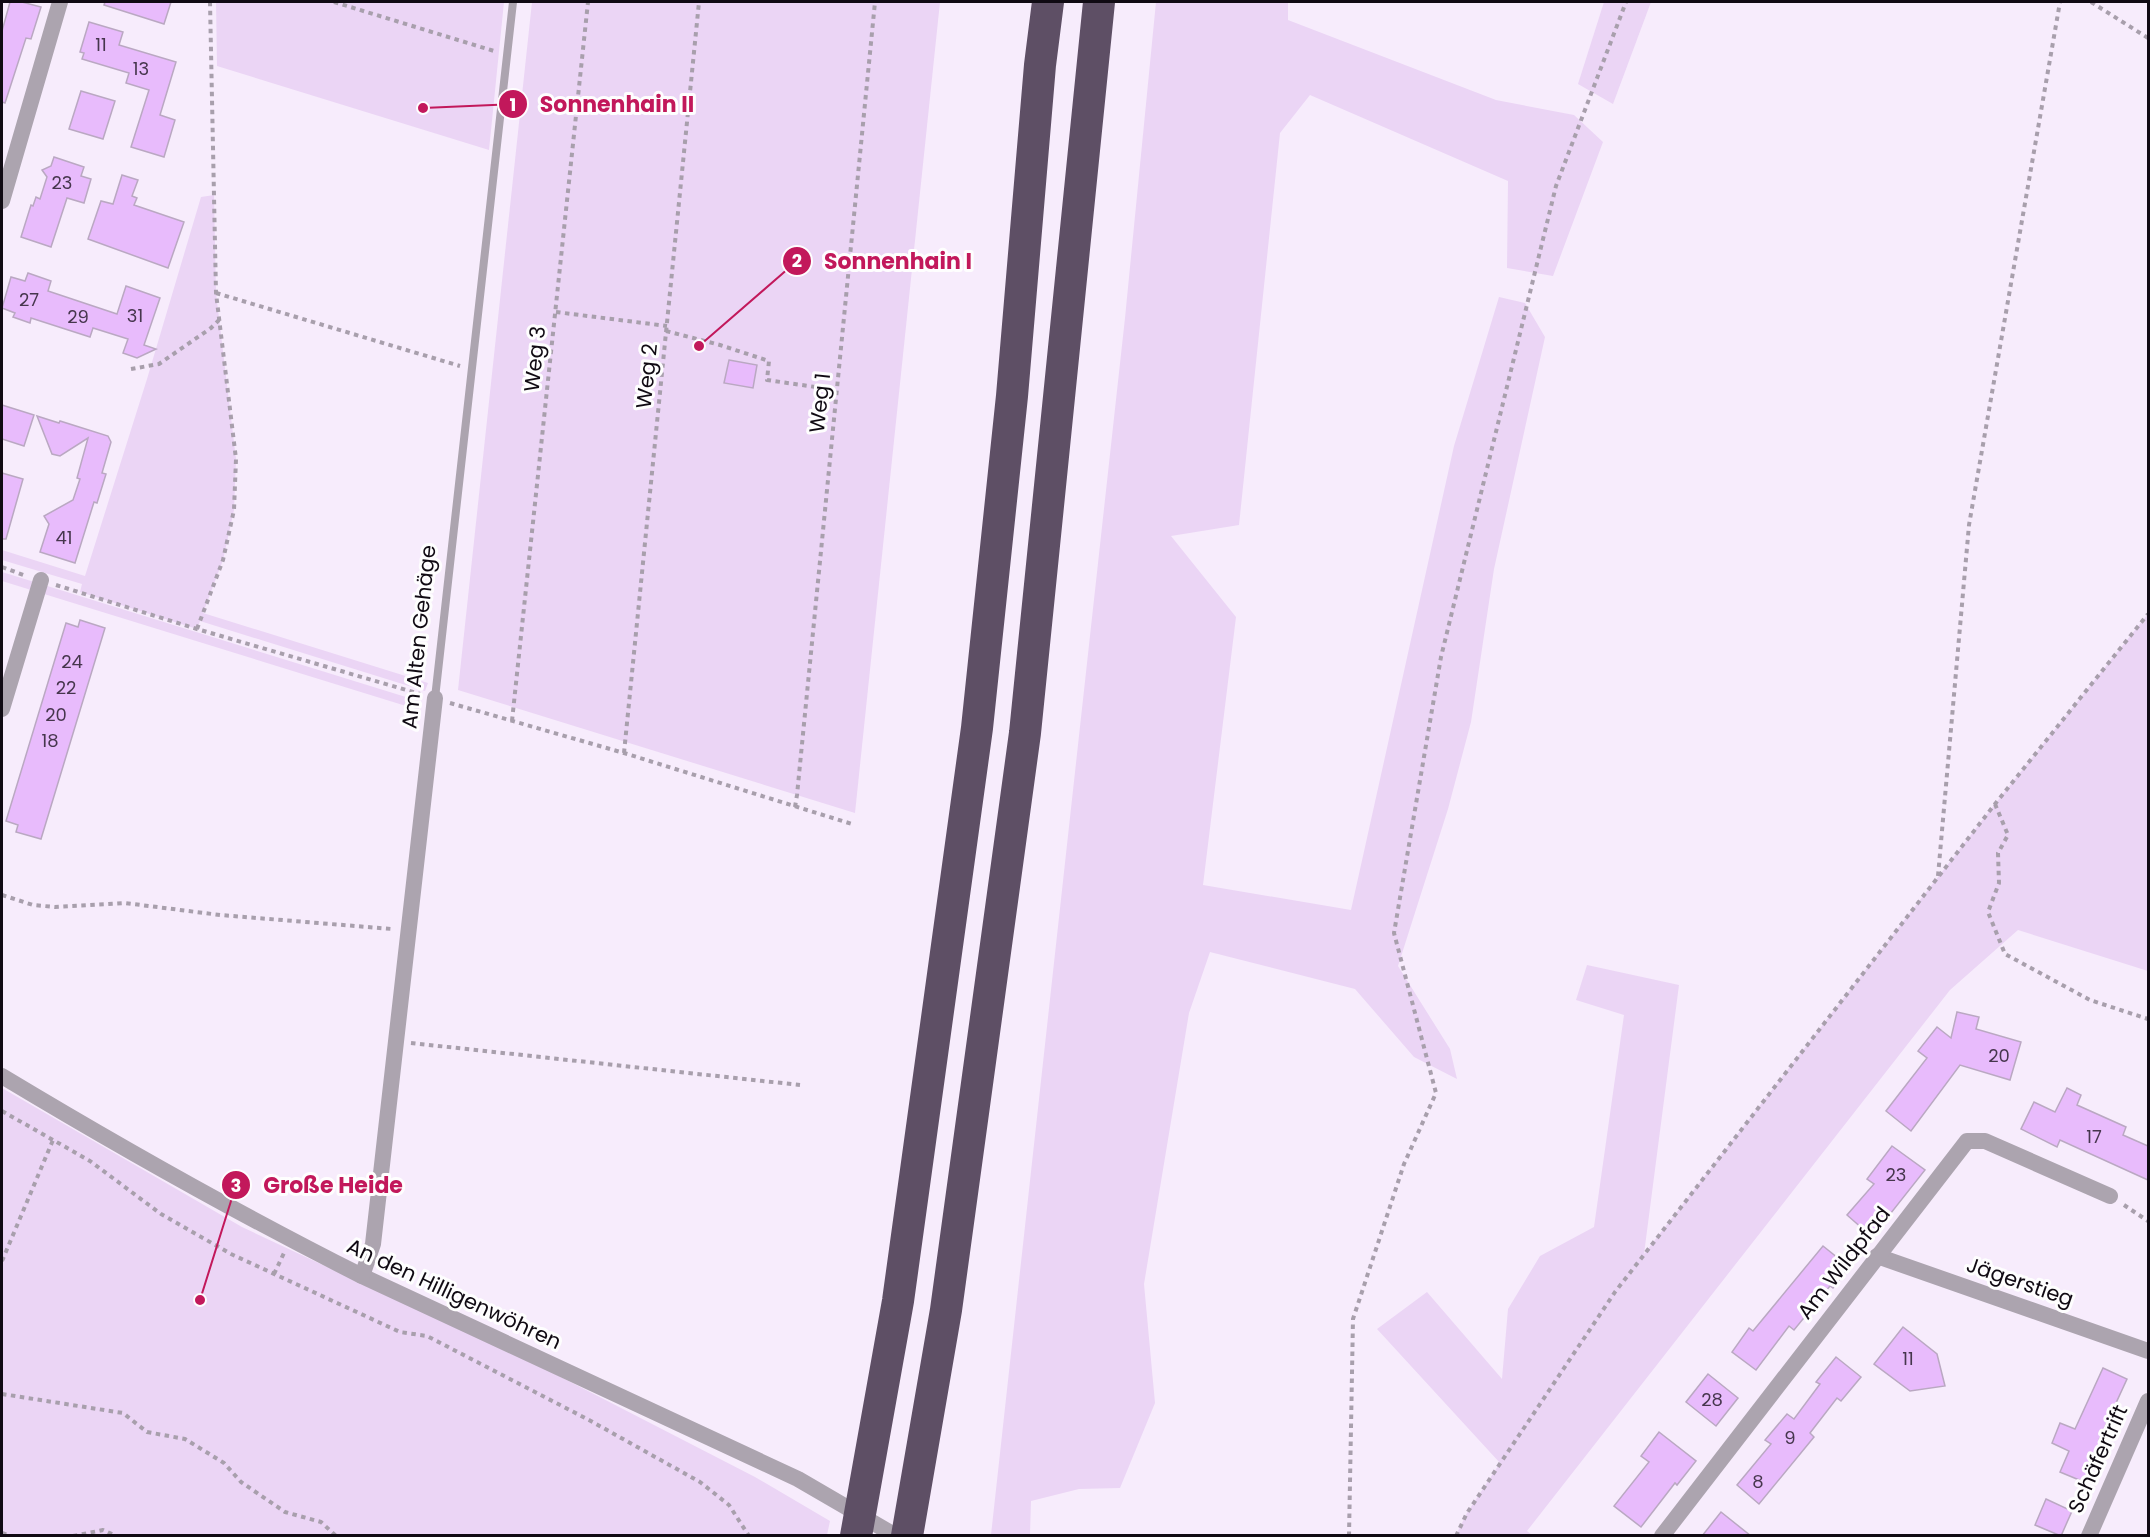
<svg xmlns="http://www.w3.org/2000/svg" width="2150" height="1537" viewBox="0 0 2150 1537" font-family="Poppins,sans-serif">
	<style>
		.green { fill: #ebd5f5 }
		.building { fill: #e8bbfc; stroke: #baa8c2; stroke-width: 1.5 }
		.lines { fill: none; stroke-linecap: round; stroke-linejoin: round }
		.path { stroke: #a89fac; stroke-width: 4; stroke-dasharray: 4.5 4.5; stroke-linecap: butt }
		.service { stroke: #aca4af; stroke-width: 8 }
		.minor { stroke: #aca4af; stroke-width: 16 }
		.motorway { stroke: #5e4f65; stroke-width: 32 }
		.labels { text-anchor: middle; stroke-width: 6; stroke-linejoin: round; paint-order: stroke }
		.number-label { font-size: 18px; fill: #46364d }
		.street-label { font-size: 21px; fill: #100a13; stroke: #fefefe }
		.leader { fill: none; stroke: #c2185b; stroke-width: 2 }
		.callout-dot { fill: #c2185b; stroke: #fefefe; stroke-width: 2 }
		.mark-label { font-size: 18px; text-anchor: middle; font-weight: bold; fill: #fff }
		.callout-label { font-size: 22px; text-anchor: middle; font-weight: bold; fill: #c2185b; stroke: #fefefe; stroke-width: 6; stroke-linejoin: round; paint-order: stroke }
	</style>
	<rect width="100%" height="100%" fill="#f7ecfc"/>
	<g class="green">
		<polygon points="216,2 504,2 489,150 217,66"/>
		<polygon points="532,2 940,2 855,813 458,690"/>
		<polygon points="1156,2 1288,2 1288,20 1496,100 1574,115 1603,142 1553,276 1507,268 1508,181 1310,95 1280,133 1239,525 1171,536 1236,617 1203,885 1351,910 1454,446 1499,297 1525,303 1545,337 1494,569 1471,722 1448,809 1398,966 1450,1049 1457,1079 1414,1057 1355,989 1210,952 1189,1013 1144,1284 1155,1403 1120,1488 1079,1489 1031,1501 1030,1534 1027,1536 991,1535 1125,318"/>
		<polygon points="1604,2 1651,2 1613,104 1578,84"/>
		<polygon points="214,195 216,293 236,459 234,510 223,560 203,613 428,683 425,691 200,621 197,629 80,592 82,584 2,560 2,550 85,576 147,379 201,197"/>
		<polygon points="2,572 422,702 419,710 2,581"/>
		<polygon points="2148,614 2148,971 2018,930 1950,990 1527,1531 1532,1535 1456,1535 1467,1513 1500,1463 1377,1329 1427,1292 1502,1379 1508,1309 1540,1256 1594,1227 1624,1015 1576,1000 1587,965 1679,985 1644,1254 1995,804"/>
		<polygon points="2,1088 242,1227 555,1374 755,1477 830,1521 827,1535 2,1535"/>
	</g>
	<g class="building">
		<polygon points="10,2 22,2 41,7 31,39 26,38 5,103 2,102 2,31"/>
		<polygon points="105,2 171,2 164,24 104,5"/>
		<polygon points="89,22 123,32 119,45 176,62 160,115 175,120 164,157 131,147 149,90 126,83 129,73 82,59 84,53 80,52"/>
		<polygon points="81,91 115,101 103,139 69,129"/>
		<polygon points="54,157 84,167 81,176 91,179 84,203 67,198 51,247 21,237 31,205 33,206 36,197 40,199 47,177 42,170 51,166"/>
		<polygon points="122,175 138,180 132,196 137,198 134,205 184,222 168,268 88,239 101,201 113,204"/>
		<polygon points="28,273 51,281 48,291 117,314 126,286 160,298 144,345 156,349 137,358 123,353 128,339 93,328 90,337 31,318 30,323 13,317 15,313 2,308 11,277 25,281"/>
		<polygon points="729,360 757,365 753,388 724,383"/>
		<polygon points="2,405 34,415 24,446 2,439"/>
		<polygon points="37,416 59,423 60,421 108,436 111,442 102,473 106,474 97,503 94,502 75,563 40,552 49,524 44,516 73,500 80,479 77,478 88,438 60,456 52,454"/>
		<polygon points="2,473 23,479 6,539 2,539"/>
		<polygon points="80,620 105,628 41,839 16,832 18,825 6,821 66,623 78,627"/>
		<polygon points="1957,1012 1979,1017 1976,1029 2021,1042 2010,1080 1960,1065 1911,1131 1886,1111 1927,1058 1918,1051 1937,1027 1951,1038"/>
		<polygon points="2067,1088 2081,1095 2077,1105 2126,1127 2123,1135 2148,1146 2148,1180 2060,1140 2057,1147 2021,1129 2034,1102 2055,1112"/>
		<polygon points="1892,1146 1925,1170 1872,1237 1847,1215 1874,1184 1867,1179"/>
		<polygon points="1823,1246 1849,1267 1833,1288 1830,1286 1794,1330 1789,1326 1756,1370 1732,1352 1749,1328 1753,1331"/>
		<polygon points="1903,1327 1937,1354 1945,1386 1910,1391 1874,1364"/>
		<polygon points="1836,1357 1861,1377 1841,1401 1837,1398 1810,1433 1814,1437 1759,1504 1737,1485 1771,1444 1765,1440 1787,1414 1794,1419 1820,1384 1816,1382"/>
		<polygon points="2103,1368 2127,1379 2099,1440 2101,1441 2084,1482 2060,1472 2069,1451 2052,1443 2060,1423 2075,1429"/>
		<polygon points="1708,1374 1738,1398 1716,1426 1686,1402"/>
		<polygon points="1659,1432 1696,1461 1677,1485 1675,1483 1641,1527 1614,1506 1649,1462 1641,1456"/>
		<polygon points="2046,1499 2072,1511 2061,1536 2035,1525"/>
		<polygon points="1721,1512 1751,1536 1702,1536"/>
	</g>
	<g class="lines">
		<g class="path">
			<polyline points="334,2 494,51"/>
			<polyline points="2091,2 2148,38"/>
			<polyline points="216,293 460,366"/>
			<polyline points="556,312 667,326"/>
			<polyline points="666,331 720,345 769,361 767,380 836,390"/>
			<polyline points="131,369 159,364 211,328 219,320"/>
			<polyline points="2,567 26,576"/>
			<polyline points="56,585 197,629 420,694"/>
			<polyline points="197,629 223,560 234,510 236,459 216,293 210,2"/>
			<polyline points="450,703 624,753 852,824"/>
			<polyline points="512,721 588,2"/>
			<polyline points="624,753 699,2"/>
			<polyline points="1995,804 2008,835 1998,853 1999,883 1988,912 2005,954 2090,1000 2148,1019"/>
			<polyline points="795,807 797,795 875,2"/>
			<polyline points="1938,876 1969,525 2060,2"/>
			<polyline points="2,895 33,905 55,907 125,903 220,915 392,929"/>
			<polyline points="411,1043 800,1085"/>
			<polyline points="2,1111 90,1161 161,1214 231,1254 400,1332 427,1336 589,1420 700,1482 729,1505 749,1536"/>
			<polyline points="2124,1205 2148,1221"/>
			<polyline points="2,1261 53,1140"/>
			<polyline points="274,1274 284,1253"/>
			<polyline points="2,1394 123,1413 147,1432 185,1439 224,1463 241,1482 285,1512 321,1522 336,1536"/>
			<polyline points="2,1533 11,1536"/>
			<polyline points="73,1536 103,1530 116,1536"/>
			<polyline points="1349,1536 1353,1319 1404,1164 1436,1093 1394,933 1441,657 1556,186 1626,2"/>
			<polyline points="1456,1536 1467,1513 1615,1292 1995,804 2148,614"/>
		</g>
		<polyline class="service" points="435,698 513,2"/>
		<g class="minor">
			<polyline points="2,201 60,2"/>
			<polyline points="2,709 41,580"/>
			<path d="M2 1076C120 1147 239 1214 362 1276L798 1479 896 1536"/>
			<polyline points="1877,1256 2148,1351"/>
			<polyline points="362,1276 373,1244 435,698"/>
			<polyline points="1662,1536 1967,1141 1985,1141 2110,1196"/>
			<polyline points="2089,1536 2148,1401"/>
		</g>
		<g class="motorway">
			<polyline points="856,1536 898,1301 977,728 1012,396 1040,65 1048,2"/>
			<polyline points="907,1536 946,1310 1025,733 1099,2"/>
		</g>
	</g>
	<g class="labels">
		<g class="number-label">
			<text x="101" y="51">11</text>
			<text x="141" y="75">13</text>
			<text x="62" y="189">23</text>
			<text x="29" y="306">27</text>
			<text x="135" y="322">31</text>
			<text x="78" y="323">29</text>
			<text x="64" y="544">41</text>
			<text x="72" y="668">24</text>
			<text x="66" y="694">22</text>
			<text x="56" y="721">20</text>
			<text x="50" y="747">18</text>
			<text x="1999" y="1062">20</text>
			<text x="2094" y="1143">17</text>
			<text x="1896" y="1181">23</text>
			<text x="1908" y="1365">11</text>
			<text x="1712" y="1406">28</text>
			<text x="1790" y="1444">9</text>
			<text x="1758" y="1488">8</text>
		</g>
		<g class="street-label">
			<text transform="translate(535 359) rotate(-84)" y="7">Weg 3</text>
			<text transform="translate(647 376) rotate(-84)" y="7">Weg 2</text>
			<text transform="translate(820 403) rotate(-84)" y="7">Weg 1</text>
			<text transform="translate(419 637) rotate(-84)" y="7">Am Alten Gehäge</text>
			<text transform="translate(1844 1263) rotate(-52)" y="7">Am Wildpfad</text>
			<text transform="translate(2020 1282) rotate(19)" y="7">Jägerstieg</text>
			<text transform="translate(454 1294) rotate(25)" y="7">An den Hilligenwöhren</text>
			<text transform="translate(2098 1459) rotate(-66)" y="7">Schäfertrift</text>
		</g>
	</g>
	<path class="leader" d="M423 108L513 104M699 346L797 261M200 1300L236 1185"/>
	<g class="callout-dot">
		<circle cx="423" cy="108" r="6"/>
		<circle cx="699" cy="346" r="6"/>
		<circle cx="200" cy="1300" r="6"/>
		<circle cx="513" cy="104" r="15"/>
		<circle cx="797" cy="261" r="15"/>
		<circle cx="236" cy="1185" r="15"/>
	</g>
	<g class="mark-label">
		<text x="513" y="111">1</text>
		<text x="797" y="267">2</text>
		<text x="236" y="1192">3</text>
	</g>
	<g class="callout-label">
		<text x="617" y="112">Sonnenhain II</text>
		<text x="898" y="269">Sonnenhain I</text>
		<text x="333" y="1193">Große Heide</text>
	</g>
	<rect width="2150" height="1537" fill="none" stroke="#100a13" stroke-width="6"/>
</svg>
